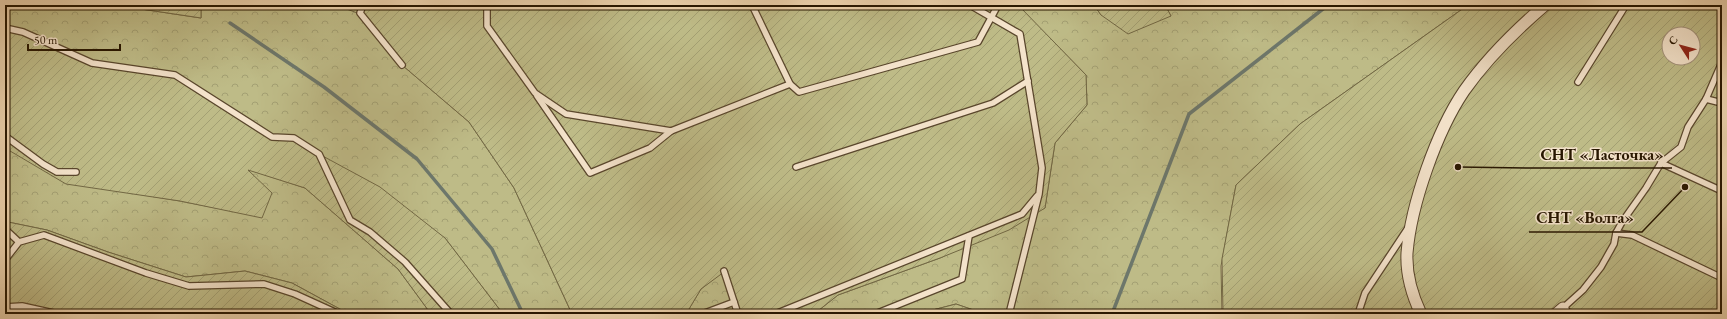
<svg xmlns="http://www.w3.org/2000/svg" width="1727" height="319" viewBox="0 0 1727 319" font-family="'EB Garamond',serif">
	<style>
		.forest { fill: url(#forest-crowns); stroke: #726844 }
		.garden { fill: url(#garden-furrows); stroke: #726844; fill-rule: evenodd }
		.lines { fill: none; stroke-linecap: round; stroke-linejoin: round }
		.stream { stroke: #6d776b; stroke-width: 3.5 }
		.service-casing { stroke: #59462c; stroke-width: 8 }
		.minor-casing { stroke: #59462c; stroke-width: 13 }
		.service { stroke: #f4e3cb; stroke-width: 5.5 }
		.minor { stroke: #f4e3cb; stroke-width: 11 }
		.leader { fill: none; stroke: #271600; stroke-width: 1.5 }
		.callout-dot { fill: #271600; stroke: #f4e3cb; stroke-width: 1.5 }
		.callout-label { font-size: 16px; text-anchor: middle; font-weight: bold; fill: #271600; stroke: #f4e3cb; stroke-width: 3; stroke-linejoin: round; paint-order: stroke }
	</style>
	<defs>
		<pattern id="forest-crowns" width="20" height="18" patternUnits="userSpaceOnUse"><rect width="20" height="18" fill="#bebb87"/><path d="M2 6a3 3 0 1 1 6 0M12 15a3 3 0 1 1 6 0" fill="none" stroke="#a3a073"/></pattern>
		<pattern id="garden-furrows" width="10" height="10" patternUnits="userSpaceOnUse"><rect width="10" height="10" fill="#bebb87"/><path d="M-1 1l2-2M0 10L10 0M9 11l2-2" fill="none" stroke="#a3a073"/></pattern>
	</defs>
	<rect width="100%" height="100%" fill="#eed4af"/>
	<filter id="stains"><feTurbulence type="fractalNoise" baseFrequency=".005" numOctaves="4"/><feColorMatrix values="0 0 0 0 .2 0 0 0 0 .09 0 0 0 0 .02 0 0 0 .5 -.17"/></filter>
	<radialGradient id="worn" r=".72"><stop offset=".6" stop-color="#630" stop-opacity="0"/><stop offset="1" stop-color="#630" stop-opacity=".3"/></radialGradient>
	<g class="forest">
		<polygon points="5,5 132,5 141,9 201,18 201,5 336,5 360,13 402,65 469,122 514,188 572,314 503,314 445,238 272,137 5,28"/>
		<polygon points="1012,5 1094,5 1101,15 1171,16 1165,5 1468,5 1300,124 1236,185 1221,266 1222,314 985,314 956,304 917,314 814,314 838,295 940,258 1045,208 1055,143 1087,105 1086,75 1021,9"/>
		<polygon points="5,148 125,192 180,201 262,217 247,169 305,188 398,269 431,314 349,314 292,283 245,271 186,277 108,252 47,230 8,222 5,218"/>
		<polygon points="724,271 738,314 686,314 701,289"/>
	</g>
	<g class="garden">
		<polygon points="132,5 201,5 201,18 141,9"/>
		<polygon points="336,5 1012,5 1021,8 1086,75 1087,105 1055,143 1045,208 1009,230 940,258 838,295 814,314 738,314 724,272 701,289 686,314 572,314 514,188 469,122 402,65 360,14"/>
		<polygon points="1094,5 1165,5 1171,16 1128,34 1101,15"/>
		<path d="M1468 5H1722V314H1223L1222 259 1236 185 1300 124ZM1669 34H1693V58H1669Z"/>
		<polygon points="5,28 23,32 92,63 175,75 272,137 294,138 319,154 380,187 445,238 503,314 431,314 398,269 305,188 248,170 272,193 262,218 180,201 66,184 5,148"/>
		<polygon points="5,218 8,222 47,230 108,252 186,277 245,271 292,283 349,314 5,314"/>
		<polygon points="956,304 985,314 917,314"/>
	</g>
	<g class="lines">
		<g class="stream">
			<polyline points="230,23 324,87 417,159 492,249 523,314"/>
			<polyline points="1112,314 1189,114 1328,5"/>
		</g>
		<g class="service-casing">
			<g id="service">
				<polyline points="363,5 360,13 402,65"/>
				<polyline points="487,5 487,26 535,93 566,114 671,131 790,84 799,92 978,42 998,5"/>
				<polyline points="641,5 648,5"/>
				<polyline points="752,5 790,84"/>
				<polyline points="970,5 1020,34 1042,168 1039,194 1009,314"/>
				<polyline points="5,28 23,32 92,63 175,75 272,137 294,138 319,154 350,220 370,232 405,262 451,314"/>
				<polyline points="1578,82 1626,5"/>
				<polyline points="537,96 590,173 650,148 671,131"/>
				<polyline points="1706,99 1722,103"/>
				<polyline points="5,136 43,164 57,172 76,172"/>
				<polyline points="1661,163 1722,191"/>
				<polyline points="796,167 993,103 1028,81"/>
				<polyline points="5,229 19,242"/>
				<polyline points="1616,233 1632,235 1722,278"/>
				<polyline points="5,260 19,242 44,235 146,273 189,286 264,284 295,294 339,314"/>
				<polyline points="724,271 738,314"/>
				<polyline points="5,307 22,306 58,314"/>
				<polyline points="5,311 8,314"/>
				<polyline points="702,314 734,302"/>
				<polyline points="775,314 1022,214 1037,196"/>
				<polyline points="875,314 962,279 969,236"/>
				<polyline points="1358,314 1365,293 1408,228"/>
				<polyline points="1571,314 1563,308 1583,290 1601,267 1614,244 1616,233 1622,222 1646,188 1661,163 1681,147 1688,127 1706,99 1722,62"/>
			</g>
		</g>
		<g class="minor-casing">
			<g id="minor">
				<path d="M1421 314C1412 295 1406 273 1407 253 1411 204 1437 131 1464 91 1485 61 1517 29 1545 5"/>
				<polyline points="1556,314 1563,308"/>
			</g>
		</g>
		<use href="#service" class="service"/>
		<use href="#minor" class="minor"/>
	</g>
	<path class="leader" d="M1458 167L1533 168H1672M1685 187L1642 232H1529"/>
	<g class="callout-dot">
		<circle cx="1458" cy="167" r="4"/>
		<circle cx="1685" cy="187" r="4"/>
	</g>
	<g class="callout-label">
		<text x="1602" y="160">СНТ «Ласточка»</text>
		<text x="1585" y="223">СНТ «Волга»</text>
	</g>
	<rect width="1727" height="319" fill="none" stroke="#eed4af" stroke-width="20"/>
	<rect x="6" y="6" width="1715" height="307" fill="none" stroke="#271600" stroke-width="2"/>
	<rect x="10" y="10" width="1707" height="299" fill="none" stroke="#271600"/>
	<g transform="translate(1681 46) rotate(306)"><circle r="19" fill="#f4e3cb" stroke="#a2917a"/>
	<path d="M0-3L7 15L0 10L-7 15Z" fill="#8f2418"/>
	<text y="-6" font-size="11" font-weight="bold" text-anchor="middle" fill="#271600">С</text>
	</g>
	<path d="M28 44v6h92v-6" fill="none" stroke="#271600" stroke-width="2"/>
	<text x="34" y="44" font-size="12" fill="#271600" stroke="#f4e3cb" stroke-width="3" paint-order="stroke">50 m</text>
	<rect width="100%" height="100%" filter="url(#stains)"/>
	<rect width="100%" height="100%" fill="url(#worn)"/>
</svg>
